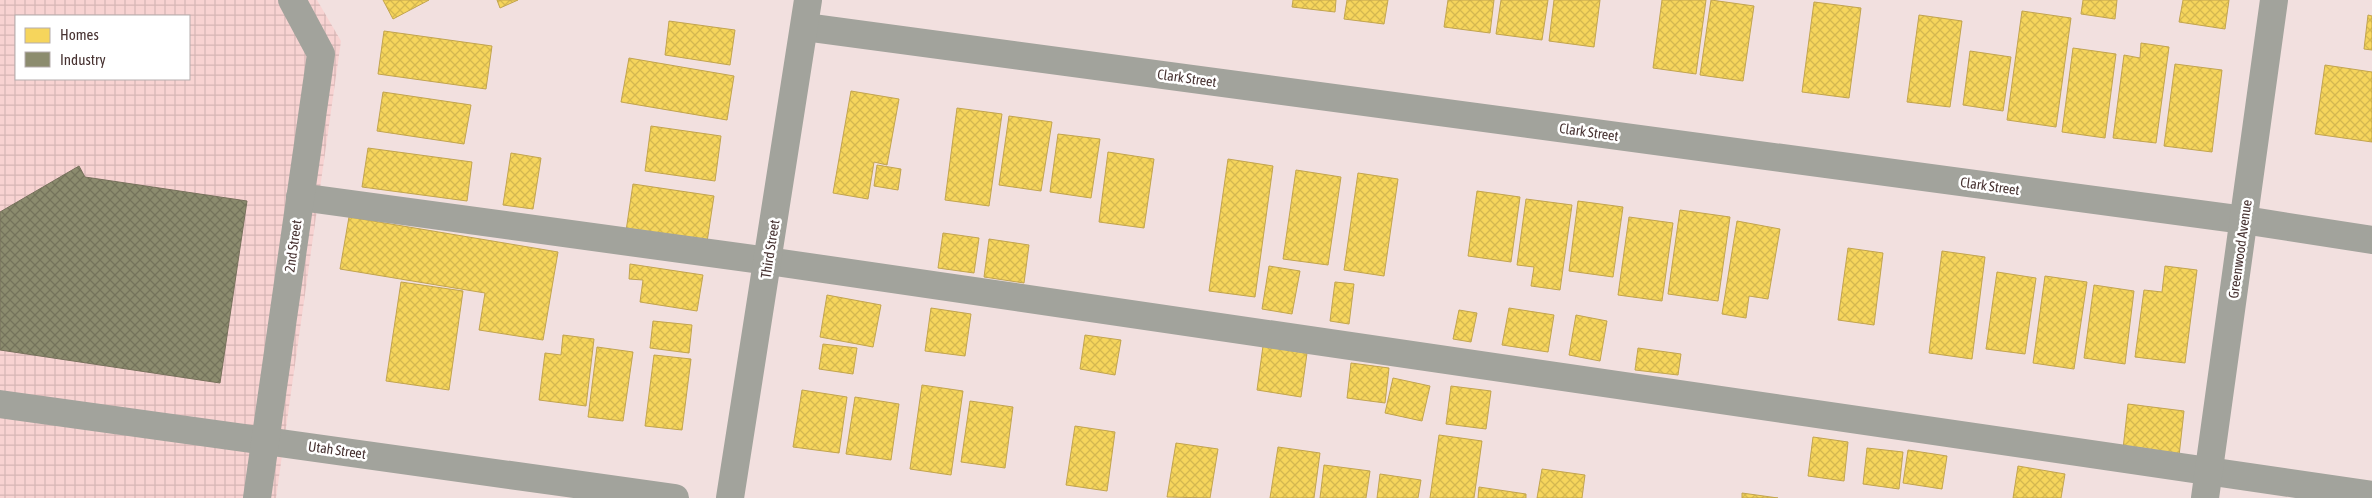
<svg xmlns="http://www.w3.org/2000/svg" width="2372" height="498" viewBox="0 0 2372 498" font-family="'Asap Condensed',sans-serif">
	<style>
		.industrial { fill: url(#industrial-grid); fill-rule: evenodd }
		.homes { fill: url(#homes-cross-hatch); stroke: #c2a44f }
		.industry { fill: url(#industry-cross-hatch); stroke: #77715c }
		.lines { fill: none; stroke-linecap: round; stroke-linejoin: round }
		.minor { stroke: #a2a39c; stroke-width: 28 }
		.labels { text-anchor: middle; stroke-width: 5; stroke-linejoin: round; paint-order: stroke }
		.street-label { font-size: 14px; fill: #473231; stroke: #fff }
	</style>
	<defs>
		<pattern id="industrial-grid" width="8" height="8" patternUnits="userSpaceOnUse" patternTransform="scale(1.25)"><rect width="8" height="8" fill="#f8d3d2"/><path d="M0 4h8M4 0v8" fill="none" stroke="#d6b6b5"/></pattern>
		<pattern id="homes-cross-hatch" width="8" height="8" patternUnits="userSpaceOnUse" patternTransform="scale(1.25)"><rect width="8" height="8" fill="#f6d55c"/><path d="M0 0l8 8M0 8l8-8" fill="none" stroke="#d4b750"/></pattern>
		<pattern id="industry-cross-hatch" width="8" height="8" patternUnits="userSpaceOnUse" patternTransform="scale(1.25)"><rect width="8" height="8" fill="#8c8c6e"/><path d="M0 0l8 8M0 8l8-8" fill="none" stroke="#74735b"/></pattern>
	</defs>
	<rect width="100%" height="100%" fill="#f2e0df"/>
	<path class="industrial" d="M0 0H317L341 41 276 498H0ZM16 16H189V79H16Z"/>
	<g class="homes">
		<polygon points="383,0 429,0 393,19"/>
		<polygon points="497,0 518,0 500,8"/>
		<polygon points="1293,0 1336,0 1335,12 1292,7"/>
		<polygon points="1347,0 1388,0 1384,24 1344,19"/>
		<polygon points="1448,0 1494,0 1490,33 1444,27"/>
		<polygon points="1501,0 1548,0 1542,40 1496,34"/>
		<polygon points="1554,0 1600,0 1594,47 1549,41"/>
		<polygon points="1662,0 1706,0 1696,74 1653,68"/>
		<polygon points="1711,0 1754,6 1743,81 1700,75"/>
		<polygon points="2083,0 2117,0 2115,19 2081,14"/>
		<polygon points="2183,0 2229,0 2225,29 2179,22"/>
		<polygon points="1814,2 1861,8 1849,98 1802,92"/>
		<polygon points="2022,11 2071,18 2056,127 2007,120"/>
		<polygon points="1919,15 1962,21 1950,107 1907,102"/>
		<polygon points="2368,15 2372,16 2372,50 2364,49"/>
		<polygon points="669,21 735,30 730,65 665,55"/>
		<polygon points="384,31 492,46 486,89 378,74"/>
		<polygon points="2141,43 2169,47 2156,143 2113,138 2124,55 2140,58"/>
		<polygon points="2073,48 2116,54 2105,138 2062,132"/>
		<polygon points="1970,51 2011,57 2003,111 1963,105"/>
		<polygon points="629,58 734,76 727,120 621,102"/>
		<polygon points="2175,64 2222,70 2212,152 2164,146"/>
		<polygon points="2325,65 2372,72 2372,142 2315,134"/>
		<polygon points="851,91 899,99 887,165 874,162 868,199 833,193"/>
		<polygon points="383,92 471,105 464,144 377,131"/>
		<polygon points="957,108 1002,114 989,206 945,200"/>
		<polygon points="1009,116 1052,122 1041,191 999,185"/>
		<polygon points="651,126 721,136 715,181 645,171"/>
		<polygon points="1058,134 1100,139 1091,198 1050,192"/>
		<polygon points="368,148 472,162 467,201 362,187"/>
		<polygon points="1108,152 1154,159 1144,228 1099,222"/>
		<polygon points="511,153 541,158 533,209 503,205"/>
		<polygon points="1228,159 1273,166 1255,297 1209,291"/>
		<polygon points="877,165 901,169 898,190 874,186"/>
		<polygon points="1296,170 1341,177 1328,265 1283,259"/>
		<polygon points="1358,173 1398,179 1384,276 1344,270"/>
		<polygon points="633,184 714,196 707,242 626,231"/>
		<polygon points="1477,191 1520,197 1511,262 1468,256"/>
		<polygon points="1526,199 1572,205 1560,290 1531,286 1534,267 1517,265"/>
		<polygon points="1578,201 1623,207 1613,277 1569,271"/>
		<polygon points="1680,210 1730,217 1718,301 1668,294"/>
		<polygon points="349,217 558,252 543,340 479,330 485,293 340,269"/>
		<polygon points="1629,217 1673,223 1662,301 1618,295"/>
		<polygon points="1737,221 1780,229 1768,299 1749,296 1746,318 1722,314"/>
		<polygon points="943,233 979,238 974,273 938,268"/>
		<polygon points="989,239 1029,245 1024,283 984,277"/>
		<polygon points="1848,248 1883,253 1874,325 1838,320"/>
		<polygon points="1942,251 1985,257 1972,359 1929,353"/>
		<polygon points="630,264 703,275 697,311 640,302 643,280 629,279"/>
		<polygon points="1269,266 1300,271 1292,314 1262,309"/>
		<polygon points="2165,266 2197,270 2185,363 2135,357 2144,290 2162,292"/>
		<polygon points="1997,272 2036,278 2025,354 1986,349"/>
		<polygon points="2045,276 2087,282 2074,369 2033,363"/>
		<polygon points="401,282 463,291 449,390 386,381"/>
		<polygon points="1335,282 1354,284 1349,324 1330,321"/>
		<polygon points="2094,285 2134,291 2125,364 2084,358"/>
		<polygon points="827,295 881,305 873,347 820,337"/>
		<polygon points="931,308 971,314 965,356 925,351"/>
		<polygon points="1509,308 1554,315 1548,352 1502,345"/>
		<polygon points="1459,310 1477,313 1471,342 1453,339"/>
		<polygon points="1576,315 1607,321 1600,361 1569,355"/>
		<polygon points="653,321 692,325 689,353 650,348"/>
		<polygon points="563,335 594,339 586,406 539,400 545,353 561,355"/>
		<polygon points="1085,335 1121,340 1115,375 1080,369"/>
		<polygon points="823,344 857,348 853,374 819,369"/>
		<polygon points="1263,346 1307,353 1301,397 1257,390"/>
		<polygon points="597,347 633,352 623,421 588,417"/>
		<polygon points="1638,348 1681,354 1678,375 1635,370"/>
		<polygon points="654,355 691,359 682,430 645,426"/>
		<polygon points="1351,363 1389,368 1385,403 1347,398"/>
		<polygon points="1393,378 1430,386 1422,421 1385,413"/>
		<polygon points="922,385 963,391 951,475 910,469"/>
		<polygon points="1451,386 1491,391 1486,429 1446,424"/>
		<polygon points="802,390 847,397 839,453 793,447"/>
		<polygon points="855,397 899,404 891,460 846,454"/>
		<polygon points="970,401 1013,407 1005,468 961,462"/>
		<polygon points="2128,404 2184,411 2179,456 2123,449"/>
		<polygon points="1075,426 1115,432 1107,491 1066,485"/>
		<polygon points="1439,435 1482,441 1474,498 1430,498"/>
		<polygon points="1813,437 1848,442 1844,481 1808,476"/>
		<polygon points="1176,443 1218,449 1210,498 1167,497"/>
		<polygon points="1278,447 1320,453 1314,498 1270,498"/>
		<polygon points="1867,448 1903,452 1899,489 1863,484"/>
		<polygon points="1908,450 1947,456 1942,489 1903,483"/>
		<polygon points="1324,465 1370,471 1366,498 1320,498"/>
		<polygon points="2018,466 2065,474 2061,498 2013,498"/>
		<polygon points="1542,469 1585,475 1582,498 1537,498"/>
		<polygon points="1380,474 1421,480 1418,498 1377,498"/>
		<polygon points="1479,487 1526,494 1526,498 1478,498"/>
		<polygon points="1742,493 1778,498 1742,498"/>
	</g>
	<polygon class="industry" points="79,166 85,177 247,201 220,383 0,350 0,212"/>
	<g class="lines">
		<g class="minor">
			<polyline points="805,27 2244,220 2372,240"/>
			<polyline points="300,197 768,261 2372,495"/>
			<polyline points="0,404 675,498"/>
			<polyline points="257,498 321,54 292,0"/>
			<polyline points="730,498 808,0"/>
			<polyline points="2205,498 2274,0"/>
		</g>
	</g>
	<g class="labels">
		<g class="street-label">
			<text transform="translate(1187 78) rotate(8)" y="5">Clark Street</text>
			<text transform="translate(1589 132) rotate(8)" y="5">Clark Street</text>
			<text transform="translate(1990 186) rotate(8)" y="5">Clark Street</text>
			<text transform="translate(293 246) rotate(-82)" y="5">2nd Street</text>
			<text transform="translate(770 249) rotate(-81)" y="5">Third Street</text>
			<text transform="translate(2240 249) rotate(-82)" y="5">Greenwood Avenue</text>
			<text transform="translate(337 450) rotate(8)" y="5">Utah Street</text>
		</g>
	</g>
	<rect x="15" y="15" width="175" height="65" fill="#ffffff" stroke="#b5adad"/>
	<rect x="25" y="28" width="25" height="15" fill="#f6d55c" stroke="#b5adad"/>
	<text x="60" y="40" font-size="15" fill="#473231">Homes</text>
	<rect x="25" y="52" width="25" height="15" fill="#8c8c6e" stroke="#b5adad"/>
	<text x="60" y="65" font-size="15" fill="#473231">Industry</text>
</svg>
